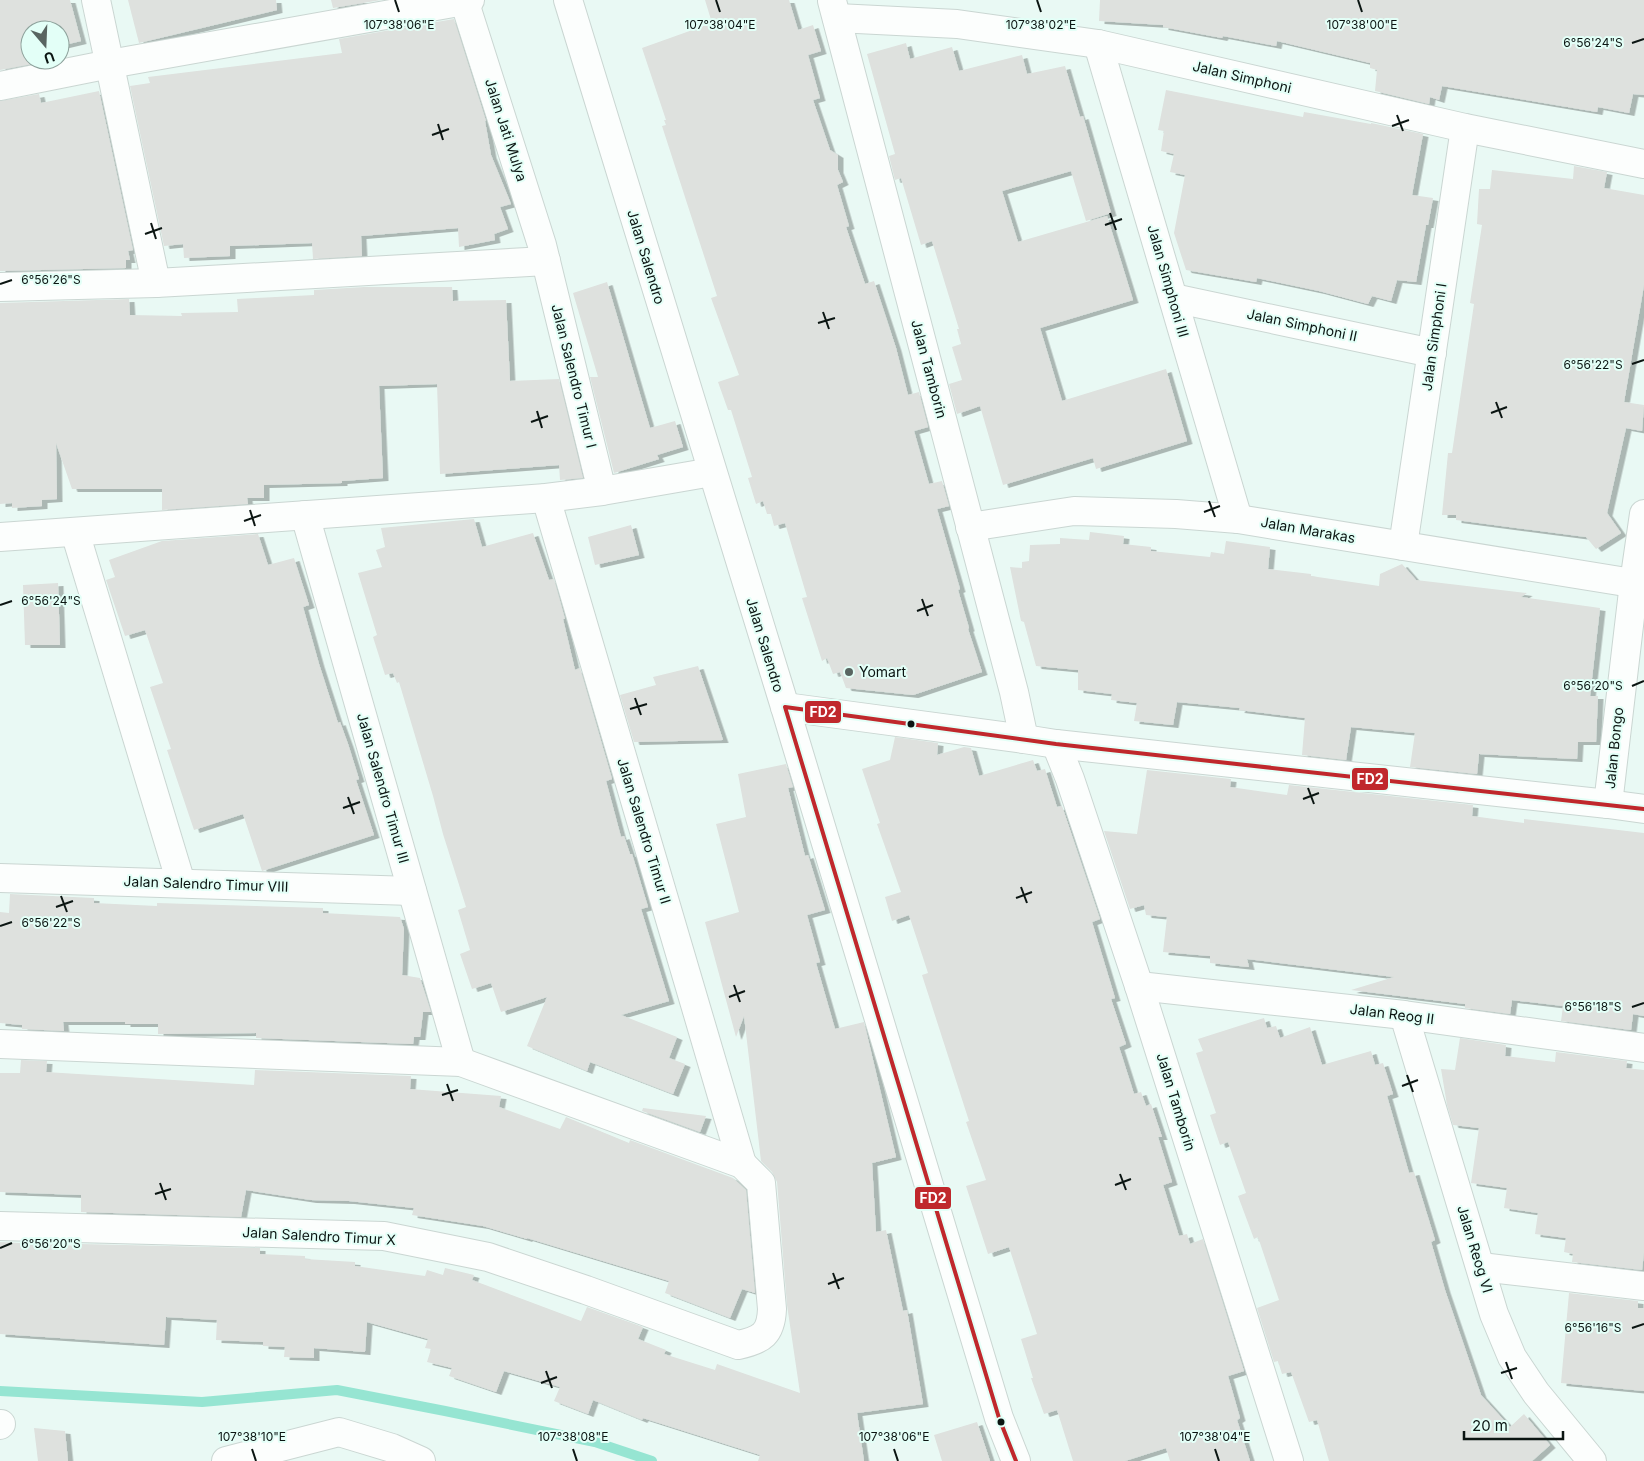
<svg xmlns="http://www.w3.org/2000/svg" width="1644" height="1461" viewBox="0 0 1644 1461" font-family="Inter,sans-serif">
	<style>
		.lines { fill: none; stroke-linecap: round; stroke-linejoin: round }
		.stream { stroke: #96e5d2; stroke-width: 10 }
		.building { fill: #dee1de; filter: url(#shadow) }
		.minor-casing { stroke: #cad6d2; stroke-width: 30 }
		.tertiary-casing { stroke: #cad6d2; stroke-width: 30 }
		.minor { stroke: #fcfefd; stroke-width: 28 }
		.tertiary { stroke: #fcfefd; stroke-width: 28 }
		.bus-1-casing { stroke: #e3fff7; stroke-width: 8 }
		.bus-1 { stroke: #c0282c; stroke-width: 4 }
		.ticks { fill: none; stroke: #0b1512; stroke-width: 2 }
		.poi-dot { fill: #596561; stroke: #e3fff7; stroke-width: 2 }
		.bus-dot { fill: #0b1512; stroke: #e3fff7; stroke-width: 2 }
		.labels { text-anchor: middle; stroke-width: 4; stroke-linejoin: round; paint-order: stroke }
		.street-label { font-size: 14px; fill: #0b1512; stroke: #e3fff7 }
		.poi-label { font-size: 14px; fill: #0b1512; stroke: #e3fff7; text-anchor: start }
		.ticks-label { font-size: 12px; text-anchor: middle; fill: #0b1512; stroke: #e3fff7; stroke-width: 4; stroke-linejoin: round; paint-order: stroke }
		.line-badge { stroke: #e3fff7; stroke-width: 2 }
		.badge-label { font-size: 14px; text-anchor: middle; font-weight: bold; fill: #fff }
	</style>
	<defs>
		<filter id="shadow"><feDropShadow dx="5.5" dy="3" stdDeviation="0" flood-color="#0004"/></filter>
	</defs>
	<rect width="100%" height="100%" fill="#e9f9f4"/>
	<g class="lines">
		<polyline class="stream" points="0,1391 202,1402 337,1390 445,1411 595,1442 652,1461"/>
	</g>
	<g class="building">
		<polygon points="0,0 70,0 81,41 60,46 60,30 30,30 30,60 32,64 0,70"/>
		<polygon points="128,0 276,0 277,10 139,43"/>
		<polygon points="331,0 381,0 333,8"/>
		<polygon points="705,0 789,0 798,30 813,25 821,51 808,55 820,98 813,100 830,150 838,155 838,170 843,182 837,185 849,226 846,227 865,284 874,281 896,348 908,395 919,392 928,427 914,431 929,484 942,481 949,506 937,509 960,589 958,590 969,628 968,629 982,672 913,695 846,688 840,672 833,674 827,658 822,661 802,598 807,597 785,523 774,526 771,514 767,514 763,501 756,504 748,478 752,477 731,410 728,410 718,382 739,375 711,298 717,296 662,126 666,125 664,120 666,120 642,48 712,23"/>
		<polygon points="1100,0 1644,0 1644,95 1633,94 1629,113 1598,107 1597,112 1442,86 1439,100 1430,97 1429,104 1375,91 1377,70 1370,68 1370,63 1277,41 1276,46 1223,36 1222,38 1163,27 1163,25 1099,21"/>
		<polygon points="454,19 486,121 485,121 491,155 511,204 500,207 508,229 494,234 495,240 459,247 458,228 361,236 362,256 313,259 312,243 230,246 230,256 184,258 183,244 164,246 130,86 150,83 148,77 342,53 339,39"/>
		<polygon points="906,43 910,59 952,47 959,71 1022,55 1027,74 1065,66 1080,117 1083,116 1111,213 1086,221 1071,171 1002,191 1018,242 1107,216 1133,300 1040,328 1062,401 1166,369 1187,441 1096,469 1093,458 1003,485 980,406 957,414 949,384 962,380 952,347 961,344 957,329 959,329 932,241 921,245 901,178 895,180 889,156 895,154 867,54"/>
		<polygon points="1166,90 1303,117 1304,112 1371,124 1371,123 1423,134 1412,195 1433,198 1428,225 1426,225 1416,282 1397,280 1391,301 1372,296 1368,304 1319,291 1257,278 1256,282 1186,270 1174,233 1185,175 1170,172 1174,154 1161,151 1164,131 1158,130"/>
		<polygon points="99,91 133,250 128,251 130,260 126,260 126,268 0,271 0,101 39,94 41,103"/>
		<polygon points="1574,166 1607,172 1604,188 1644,195 1644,285 1624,402 1644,405 1642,431 1626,428 1607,513 1621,533 1596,549 1586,537 1456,520 1456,515 1442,515 1448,453 1452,453 1474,304 1470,303 1482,225 1477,224 1479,189 1490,189 1492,170 1573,179"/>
		<polygon points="607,282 650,428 675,421 683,447 657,455 659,459 614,473 590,377 598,377 573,293"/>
		<polygon points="364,287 452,287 453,301 506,300 510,381 559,379 583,478 560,480 559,465 440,474 437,384 379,386 383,478 342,481 342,483 264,485 264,498 247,498 248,504 162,510 162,489 72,489 56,443 57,499 42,500 42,506 12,508 12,503 0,504 0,303 129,299 130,315 182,316 181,313 238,312 237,299 314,295 314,290"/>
		<polygon points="474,519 482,547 533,533 549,580 554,579 565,619 563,619 575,670 580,668 612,779 606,781 621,837 624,836 630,854 632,854 648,907 641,909 669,1001 621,1015 677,1037 669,1058 685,1064 673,1094 590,1062 587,1071 527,1046 547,997 501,1012 491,983 472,989 460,954 470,950 458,910 466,907 443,834 433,796 399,682 397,683 393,673 385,675 373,637 377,635 358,573 382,567 376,550 385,547 381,528"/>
		<polygon points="631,525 639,555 595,565 588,537"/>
		<polygon points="1090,532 1124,536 1123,544 1151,547 1151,551 1210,557 1211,552 1224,554 1226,541 1270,547 1268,569 1311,574 1311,576 1379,586 1380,574 1402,564 1416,580 1527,593 1521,597 1600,608 1590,696 1598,696 1596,742 1578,742 1577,759 1479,754 1477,774 1410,767 1415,733 1351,727 1346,760 1302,755 1305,718 1239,710 1240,708 1177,702 1173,725 1134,721 1137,703 1111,700 1112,694 1078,690 1078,670 1036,666 1024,622 1021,621 1010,567 1022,568 1022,562 1029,561 1030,545 1060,544 1060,538 1089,540"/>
		<polygon points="258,534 268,565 294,558 309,605 303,607 319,664 338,723 340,722 348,744 359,779 356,780 374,835 262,871 243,814 194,830 167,750 171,749 150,687 163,683 145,630 125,636 106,580 115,577 109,560 162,541"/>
		<polygon points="58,583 60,645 25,645 23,585"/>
		<polygon points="698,666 723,740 634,742 620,695 656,685 653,677"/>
		<polygon points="895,737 938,743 937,755 964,747 971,748 979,776 1033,760 1037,771 1045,769 1057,807 1062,806 1100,919 1092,922 1115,998 1111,999 1126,1044 1119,1047 1134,1094 1141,1092 1146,1106 1151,1104 1162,1137 1158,1137 1172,1182 1163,1185 1179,1236 1187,1234 1190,1244 1203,1239 1244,1371 1228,1376 1240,1418 1237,1420 1250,1461 1170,1461 1166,1448 1125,1461 1073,1461 1057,1410 1044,1414 1031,1378 1033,1378 1021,1339 1037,1334 1009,1247 988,1254 966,1186 986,1180 966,1122 969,1121 922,975 928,973 909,915 892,921 885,897 901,892 877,824 880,823 862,769 890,760"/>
		<polygon points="786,764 793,787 788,788 805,856 808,855 825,910 807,915 820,962 816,963 835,1029 864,1022 896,1157 872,1163 876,1232 886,1230 903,1311 907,1310 923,1404 857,1413 864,1461 758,1461 760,1455 643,1418 642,1420 593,1400 588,1414 554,1401 560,1387 504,1371 496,1392 449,1376 452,1368 427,1362 431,1349 425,1348 428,1339 367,1322 365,1352 314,1348 314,1358 284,1357 285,1347 263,1346 263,1342 216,1340 217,1320 166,1317 164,1345 0,1334 0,1242 80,1246 80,1244 260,1248 260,1254 305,1256 305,1259 355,1262 355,1266 425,1276 427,1270 443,1275 445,1268 474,1275 472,1280 581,1321 587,1307 643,1327 638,1339 666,1350 664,1354 715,1370 717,1364 800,1393 787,1305 777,1182 772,1172 761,1161 744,1016 736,1037 705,922 739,912 716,824 746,817 738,774"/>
		<polygon points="1147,770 1231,779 1230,787 1287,795 1289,785 1473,805 1472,816 1524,823 1524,819 1644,833 1644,1016 1633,1014 1631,1030 1561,1021 1563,1006 1512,1000 1510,1014 1465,1008 1465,1004 1351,990 1394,977 1247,959 1249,967 1210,963 1210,956 1163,952 1167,917 1146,915 1144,905 1130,909 1104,831 1137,834"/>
		<polygon points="10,894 94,898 94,903 157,906 157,903 323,908 323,913 400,917 404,929 402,975 420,978 431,1012 423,1012 420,1037 414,1037 413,1044 256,1038 256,1033 158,1034 158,1024 125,1024 125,1022 63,1022 64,1031 22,1029 22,1025 0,1023 0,912 9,913"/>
		<polygon points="1264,1018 1267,1028 1276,1026 1280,1038 1310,1027 1322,1065 1371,1051 1375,1065 1383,1063 1393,1094 1387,1096 1409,1173 1414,1172 1435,1240 1431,1242 1445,1290 1481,1395 1510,1427 1524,1414 1550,1445 1532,1461 1329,1461 1317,1420 1309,1422 1291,1372 1282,1374 1278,1361 1274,1362 1257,1308 1279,1300 1258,1237 1254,1239 1238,1196 1246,1193 1228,1142 1220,1145 1210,1115 1216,1113 1196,1053 1203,1051 1198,1039"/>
		<polygon points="1460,1038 1506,1045 1505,1056 1555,1062 1556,1052 1627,1061 1626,1068 1644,1070 1644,1253 1642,1270 1572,1262 1573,1254 1564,1252 1566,1238 1535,1234 1538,1213 1504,1208 1507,1188 1471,1183 1479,1128 1453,1125 1447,1105 1441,1069 1455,1070"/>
		<polygon points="21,1060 47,1061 46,1072 254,1085 255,1070 411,1076 410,1089 501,1096 499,1107 560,1129 566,1117 629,1143 630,1140 733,1178 746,1190 755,1293 742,1289 730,1318 665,1293 669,1281 527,1238 527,1239 483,1226 412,1215 414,1208 349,1201 311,1200 246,1190 241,1217 81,1212 81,1195 0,1192 0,1073 20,1073"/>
		<polygon points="643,1108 706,1116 700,1132 642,1111"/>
		<polygon points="1569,1293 1638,1301 1638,1308 1644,1308 1644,1391 1561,1383"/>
		<polygon points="977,1422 990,1461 942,1461 934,1435"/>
		<polygon points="34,1428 65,1431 68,1461 38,1461"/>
	</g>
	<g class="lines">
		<g class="minor-casing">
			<g id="minor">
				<polyline points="96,0 156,283"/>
				<polyline points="464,0 542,245 602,491"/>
				<polyline points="832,1 1014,692 1024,739"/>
				<polyline points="837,18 957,24 1098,44 1465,128 1644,164"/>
				<polyline points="1098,44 1238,519"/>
				<polyline points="0,86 110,64 470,0"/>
				<polyline points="0,287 156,283 546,261"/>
				<polyline points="1173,298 1432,353"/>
				<polyline points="546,498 742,1164"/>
				<polyline points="305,515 461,1062"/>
				<polyline points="970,527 1074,511 1176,514 1238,519 1644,585"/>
				<polyline points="75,532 181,883"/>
				<polyline points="0,537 546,498 602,491 712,472"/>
				<polyline points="1403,546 1465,128"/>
				<polyline points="785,707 1024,739 1056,744 1608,804 1644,809"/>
				<polyline points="1056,744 1070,779 1139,986 1289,1461"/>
				<polyline points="1608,804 1634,583 1644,514"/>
				<polyline points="0,878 412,891"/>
				<polyline points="1139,986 1404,1015 1644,1048"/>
				<polyline points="1404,1015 1494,1314 1512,1357 1536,1393 1592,1461"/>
				<path d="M0 1044 461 1062 742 1164 761 1183 772 1309C771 1334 762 1340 738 1345L586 1290 488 1257 384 1236 0 1226"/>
				<polyline points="1481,1267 1644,1286"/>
				<polyline points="0,1425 1,1424"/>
				<polyline points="226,1461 339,1432 392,1448 421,1461"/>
			</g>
		</g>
		<g class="tertiary-casing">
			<polyline id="tertiary" points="568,0 785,707 999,1418 1016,1461"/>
		</g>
		<use href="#minor" class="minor"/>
		<use href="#tertiary" class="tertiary"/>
		<g class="bus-1-casing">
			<polyline id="bus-1" points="1016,1461 999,1418 785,707 1056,744 1644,809"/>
		</g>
		<use href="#bus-1" class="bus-1"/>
	</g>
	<path class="ticks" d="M395 0 399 12M716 0 720 12M1037 0 1041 12M1358 0 1362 12M1632 43 1644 39M1397 115 1403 131M438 124 443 140M1392 126 1409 120M432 135 449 129M1110 213 1116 230M151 223 156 239M1105 225 1122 219M145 234 162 228M0 284 12 280M823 312 829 329M818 323 835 318M1632 364 1644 360M1496 402 1502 418M537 411 542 428M1491 413 1507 407M531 422 548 416M1209 501 1215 517M250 510 255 526M1204 512 1220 506M244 521 261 515M922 599 928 616M0 605 12 601M917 611 933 605M1632 686 1644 681M635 698 641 715M630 709 647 704M1308 788 1314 804M348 797 354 814M1303 799 1319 793M343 808 360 802M1021 887 1027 903M61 896 67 912M1016 898 1032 892M56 907 73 901M0 926 12 922M734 985 740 1002M729 997 745 991M1632 1007 1644 1003M1407 1075 1413 1092M447 1084 453 1101M1402 1086 1418 1080M442 1095 458 1090M1120 1174 1126 1190M160 1183 166 1200M1115 1185 1131 1179M155 1194 171 1189M0 1248 12 1243M833 1273 839 1289M828 1284 844 1278M1632 1328 1644 1324M1506 1362 1512 1379M546 1371 552 1388M1501 1373 1517 1368M541 1383 557 1377M252 1449 256 1461M573 1449 577 1461M894 1449 898 1461M1215 1449 1219 1461"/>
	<circle class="poi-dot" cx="849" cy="672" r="5"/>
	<g class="bus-dot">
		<circle cx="911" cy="724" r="4.5"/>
		<circle cx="1001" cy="1422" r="4.5"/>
	</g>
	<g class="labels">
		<g class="street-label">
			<text transform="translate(1242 77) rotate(13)" y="5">Jalan Simphoni</text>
			<text transform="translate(506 130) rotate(72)" y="5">Jalan Jati Mulya</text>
			<text transform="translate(646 257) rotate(73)" y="5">Jalan Salendro</text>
			<text transform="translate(1168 281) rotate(74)" y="5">Jalan Simphoni III</text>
			<text transform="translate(1302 325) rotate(12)" y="5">Jalan Simphoni II</text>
			<text transform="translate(1434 337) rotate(-82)" y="5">Jalan Simphoni I</text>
			<text transform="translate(929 369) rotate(75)" y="5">Jalan Tamborin</text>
			<text transform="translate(574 376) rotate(76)" y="5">Jalan Salendro Timur I</text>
			<text transform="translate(1308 530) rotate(10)" y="5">Jalan Marakas</text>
			<text transform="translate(765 645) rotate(73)" y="5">Jalan Salendro</text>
			<text transform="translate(1614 748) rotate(-84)" y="5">Jalan Bongo</text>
			<text transform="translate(383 788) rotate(74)" y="5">Jalan Salendro Timur III</text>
			<text transform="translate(644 831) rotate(73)" y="5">Jalan Salendro Timur II</text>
			<text transform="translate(206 884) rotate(2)" y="5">Jalan Salendro Timur VIII</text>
			<text transform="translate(1392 1014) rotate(7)" y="5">Jalan Reog II</text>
			<text transform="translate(1176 1102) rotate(73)" y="5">Jalan Tamborin</text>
			<text transform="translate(319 1236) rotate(3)" y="5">Jalan Salendro Timur X</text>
			<text transform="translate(1475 1249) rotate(73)" y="5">Jalan Reog VI</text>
		</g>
		<g class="poi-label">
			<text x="859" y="677">Yomart</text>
		</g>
	</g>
	<g class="ticks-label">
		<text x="399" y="29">107°38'06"E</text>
		<text x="1041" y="29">107°38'02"E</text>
		<text x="1362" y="29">107°38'00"E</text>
		<text x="720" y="29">107°38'04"E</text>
		<text x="1593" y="47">6°56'24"S</text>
		<text x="51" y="284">6°56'26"S</text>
		<text x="1593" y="369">6°56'22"S</text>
		<text x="51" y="605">6°56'24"S</text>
		<text x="1593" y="690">6°56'20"S</text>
		<text x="51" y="927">6°56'22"S</text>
		<text x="1593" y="1011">6°56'18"S</text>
		<text x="51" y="1248">6°56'20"S</text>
		<text x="1593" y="1332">6°56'16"S</text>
		<text x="252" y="1441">107°38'10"E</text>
		<text x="573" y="1441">107°38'08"E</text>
		<text x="894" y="1441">107°38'06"E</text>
		<text x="1215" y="1441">107°38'04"E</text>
	</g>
	<g class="line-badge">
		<rect x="804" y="700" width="38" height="24" rx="5" fill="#c0282c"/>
		<rect x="1351" y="767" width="38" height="24" rx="5" fill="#c0282c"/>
		<rect x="914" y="1186" width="38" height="24" rx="5" fill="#c0282c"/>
	</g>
	<g class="badge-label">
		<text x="823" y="717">FD2</text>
		<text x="1370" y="784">FD2</text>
		<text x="933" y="1203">FD2</text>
	</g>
	<g transform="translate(45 45) rotate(161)"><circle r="24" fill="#e3fff7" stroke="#8da19b"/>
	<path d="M0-4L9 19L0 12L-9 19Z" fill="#596561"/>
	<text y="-8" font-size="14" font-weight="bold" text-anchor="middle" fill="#0b1512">U</text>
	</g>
	<path d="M1464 1431v8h99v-8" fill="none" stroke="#0b1512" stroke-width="2.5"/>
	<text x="1472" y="1431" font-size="15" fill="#0b1512" stroke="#e3fff7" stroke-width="4" paint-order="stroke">20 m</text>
</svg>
